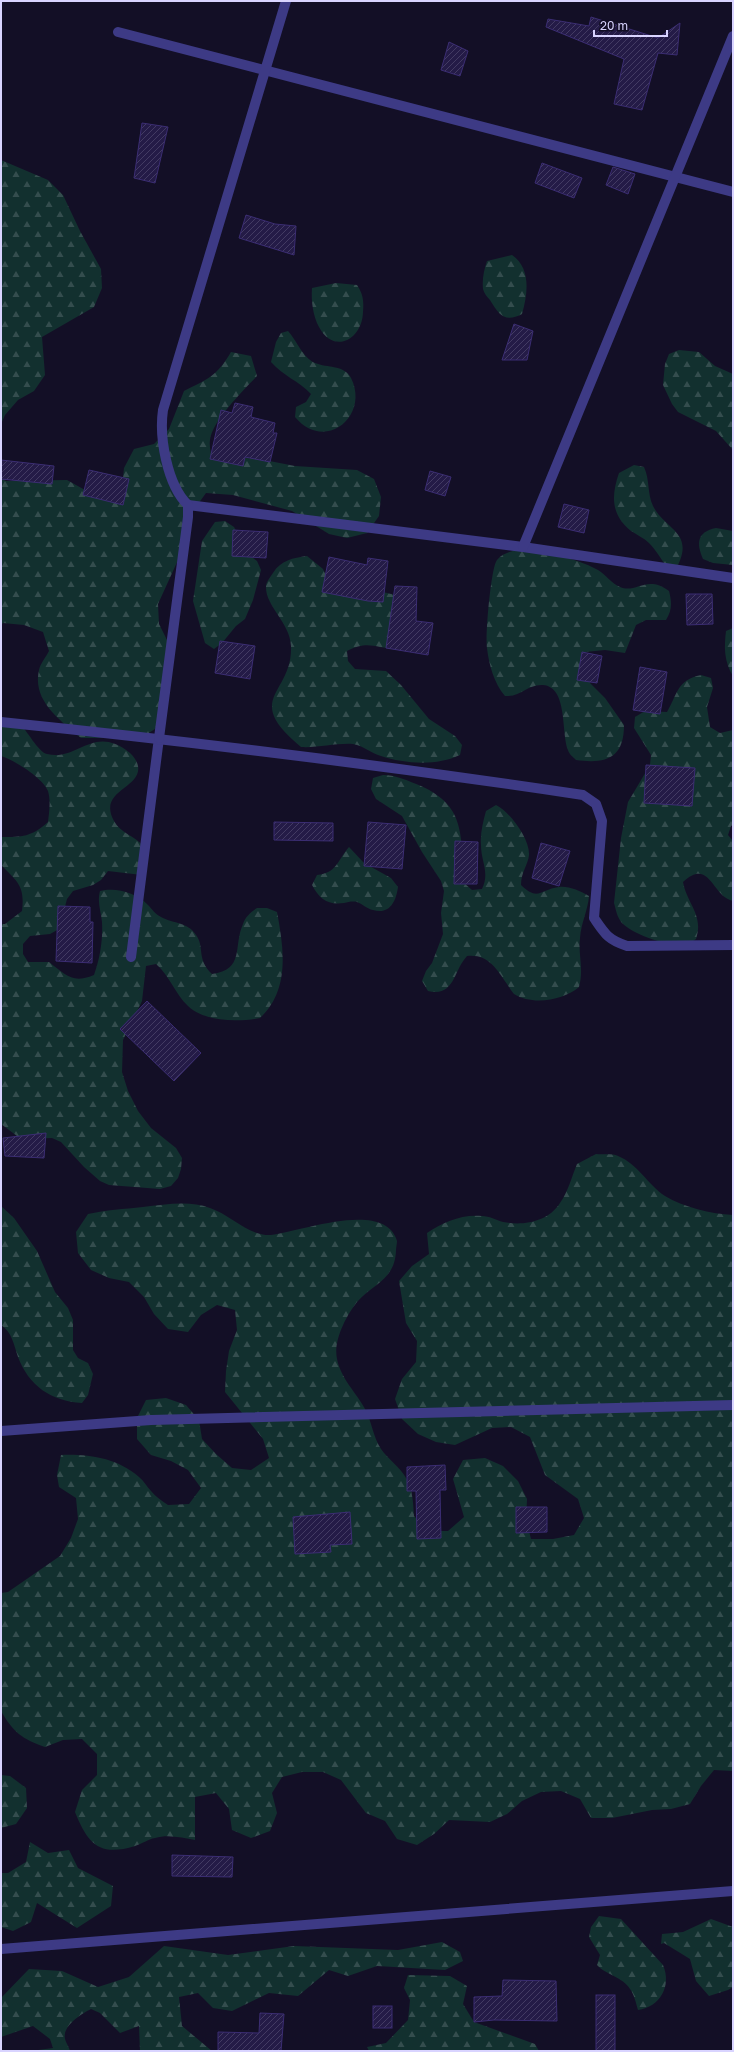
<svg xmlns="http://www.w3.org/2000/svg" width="734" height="2052" viewBox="0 0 734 2052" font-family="'Golos Text',sans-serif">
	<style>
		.forest { fill: url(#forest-firs) }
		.building { fill: url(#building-hatch); stroke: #3b2d73 }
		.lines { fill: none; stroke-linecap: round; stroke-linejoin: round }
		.lane { stroke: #3d3a85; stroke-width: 10 }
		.street { stroke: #3d3a85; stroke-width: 10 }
	</style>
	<defs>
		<pattern id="forest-firs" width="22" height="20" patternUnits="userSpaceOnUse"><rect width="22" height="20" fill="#12302f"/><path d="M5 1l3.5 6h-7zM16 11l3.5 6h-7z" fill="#344d4e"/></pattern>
		<pattern id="building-hatch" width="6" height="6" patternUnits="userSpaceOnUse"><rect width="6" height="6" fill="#241b47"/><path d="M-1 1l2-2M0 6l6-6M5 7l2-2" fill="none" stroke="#433b63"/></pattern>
	</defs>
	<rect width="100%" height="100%" fill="#130f26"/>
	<g class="forest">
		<polygon points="1,160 48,180 63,195 80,231 101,269 102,288 94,307 42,337 45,375 34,391 18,400 5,415 1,424"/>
		<path d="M512 255C531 268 528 293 522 314 505 323 499 315 490 300 487 297 484 293 483 289 482 279 484 270 487 261Z"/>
		<path d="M336 283 357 285C363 294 364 301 363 312 362 341 333 354 319 327 313 316 311 301 312 288Z"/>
		<path d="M288 331C297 341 303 358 315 363 327 368 345 365 351 378 370 416 325 453 295 417L296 407 306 402 311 394C299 381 283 376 271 362L276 342 281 333Z"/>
		<polygon points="679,350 699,352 715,366 733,374 733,450 716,431 678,412 672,404 663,385 665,364 669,354"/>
		<path d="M231 352 251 356 257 376C244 390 212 421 210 440 209 446 211 453 212 459L254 458 295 466 357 470 374 479 381 497 379 516 367 533 347 538 329 534 292 511 233 495 206 493 193 511 190 531 183 549 158 604 159 624 168 642 163 724 147 734 126 738H81C60 720 32 701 39 670 40 664 46 657 49 651L43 632 24 625 3 623 1 625V478L6 481 67 480 103 500 122 488 124 468 134 449 154 444 169 429 184 391C208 379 217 376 231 352Z"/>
		<path d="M634 465 644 467C650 480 647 493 653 506 665 530 695 532 677 567L667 568C662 560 656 550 649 543 644 538 637 535 631 531 611 515 611 496 619 473Z"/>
		<polygon points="225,521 234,527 248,554 257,561 261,570 253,600 245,619 236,626 222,643 214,649 205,643 193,601 202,541 215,522"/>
		<path d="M716 528 733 531V565L713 563 703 559C696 543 697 532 716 528Z"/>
		<path d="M516 550C544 553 573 556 598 570 606 575 612 584 620 587 636 594 647 574 669 591 672 603 672 610 666 620H646L636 625 625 653 605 650 585 652 590 683 605 698 624 725C624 759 605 764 576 760 573 757 569 754 568 750 561 732 568 687 543 685 527 684 522 697 505 696 494 683 489 665 487 648 485 636 491 567 497 560 502 554 509 552 516 550Z"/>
		<path d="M307 556 323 569 327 578 403 597 396 649C375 648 368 640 347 651L348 661 355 669 386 671 401 685 429 719 455 736 462 745 460 755C437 766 405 764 381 756 371 753 364 746 353 744 335 743 318 748 301 747 241 697 293 695 291 646 290 622 265 606 266 586 266 582 271 576 273 573 281 560 293 558 307 556Z"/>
		<path d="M733 628V676C724 662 724 647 726 631Z"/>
		<path d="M701 675 711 678 713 688 707 707 710 727 720 733 733 730V825L731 826 728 835 733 841V901C712 897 710 857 683 882 687 904 704 915 696 939 693 941 689 944 685 944 669 947 634 935 622 923 617 917 616 910 614 903L621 838 628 802 650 765 651 755 634 728 635 717 645 711 667 712C678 693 677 680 701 675Z"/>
		<path d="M1 722 19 723C27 730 38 752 47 754 78 762 93 723 130 753 134 757 137 761 138 766 142 789 97 790 114 821 120 833 135 836 143 846L142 875 108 871 101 880 93 885 73 891 67 899 59 929 50 934 30 936 23 944V954L28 962H49C66 975 72 984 94 975 100 958 103 940 102 922 101 911 97 903 100 891 115 887 136 892 148 905 152 909 155 914 161 917 174 924 188 922 196 935 205 947 196 959 212 974 245 970 233 946 243 924 245 917 251 912 257 908H267L277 912C284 949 290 990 260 1018 238 1022 205 1022 188 1006 175 994 170 976 156 964L146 966 142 1001 123 1040 122 1072 128 1091 138 1111 151 1128 176 1148 182 1158 181 1169 178 1178 171 1186 160 1189 109 1185 100 1181 84 1167 61 1142 52 1138 21 1139 1 1124V924H5L22 911C25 886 18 882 1 865V837C23 837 31 837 48 822 49 813 51 801 48 791 43 778 14 760 1 756Z"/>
		<path d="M383 775C397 775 408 781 421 786 468 807 460 839 464 883L472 890 482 889C490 872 481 862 481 845 480 834 483 822 486 811L496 805C510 812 530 839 529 855 528 865 521 872 521 885 538 902 541 889 559 887 569 886 580 891 589 896 588 910 581 923 580 938 578 956 584 968 579 987 564 1000 533 1006 514 994 512 992 509 987 507 984 496 968 488 954 467 956 453 971 455 997 428 991L422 981 426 971 432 963 443 934 441 913 444 891 441 881 422 852 402 816 376 799 371 789 373 778Z"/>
		<path d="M349 847 364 863 391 878 398 887C396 901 390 915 373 910 367 909 363 904 357 902 353 901 348 902 344 903 328 905 320 900 312 885L317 875C337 873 337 861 349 847Z"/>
		<path d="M596 1154C602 1155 612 1153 618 1156 638 1164 647 1184 665 1196 683 1207 711 1214 733 1215V1771L714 1770 701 1786 690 1804 671 1809 652 1810 612 1818H591L580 1799 561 1791 541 1792 522 1801 507 1814 490 1822 449 1820 434 1834 417 1845 397 1839 385 1821 366 1813 341 1780 323 1772H302L282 1777 272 1793 277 1813 270 1831 251 1838 232 1830 229 1809 216 1793 195 1797V1840C183 1838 168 1834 155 1838 148 1839 142 1844 135 1846 99 1857 88 1844 75 1812L82 1790 97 1775V1754L82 1739 63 1740 45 1747C22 1739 13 1732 1 1711V1593L8 1592 60 1556 71 1538 78 1519 76 1498 59 1487 57 1475 61 1455C89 1454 117 1458 139 1477 144 1481 147 1487 151 1491 156 1497 162 1501 168 1505L189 1504 201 1488 188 1470 171 1461 151 1455 137 1439V1418L146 1400 166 1398 186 1405 199 1420 202 1439 216 1454 232 1468 251 1470 269 1458 263 1439 225 1392 226 1371 229 1351 237 1330 235 1310 217 1305 201 1315 188 1332 168 1329 154 1314 144 1297 129 1282 109 1278 91 1270 78 1253 76 1232 88 1214C106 1210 124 1209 143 1207 165 1205 188 1200 210 1208 231 1215 248 1236 271 1235 300 1232 385 1199 397 1241 397 1243 396 1248 396 1250 395 1280 374 1283 357 1302 346 1316 333 1341 337 1359 341 1379 356 1392 365 1409 372 1422 373 1437 381 1449 388 1459 400 1467 406 1478 413 1490 413 1503 414 1516L428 1531H448L464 1517 453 1479 463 1460 485 1458 503 1466 518 1481 527 1499 526 1519 531 1539H553L574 1535 584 1518 578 1499 545 1475 530 1437 511 1427 492 1428 455 1445 436 1442 418 1434 402 1419 395 1399 402 1379 416 1362 417 1341 406 1323 399 1281 412 1266 429 1254 427 1233C443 1222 462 1214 482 1216 489 1216 496 1220 503 1222 523 1226 548 1222 560 1203 568 1192 572 1176 577 1164Z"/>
		<path d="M1 1206 14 1218 37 1251 55 1292 68 1308 73 1320V1350L78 1358 88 1363 93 1374 88 1395 82 1403C51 1401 29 1386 18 1357 14 1345 12 1332 1 1325Z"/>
		<polygon points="1,1775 10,1776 26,1788 27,1808 16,1824 1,1828"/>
		<polygon points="30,1842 48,1853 69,1850 78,1868 113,1886 111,1906 77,1928 37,1903 31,1922 13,1931 1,1927 1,1873 8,1873 26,1862"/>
		<path d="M599 1916 621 1919 663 1965C672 1986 660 2007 638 2010 636 2003 634 1994 630 1989 623 1977 606 1975 597 1965L600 1955 589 1937 591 1927Z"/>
		<polygon points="711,1919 733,1927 733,1987 728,1990 709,1996 696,1981 690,1959 664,1943 661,1944 662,1934 683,1932"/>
		<path d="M442 1942 460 1952 463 1961 445 1970 377 1966 348 1976 329 1970 298 1996 269 1993 232 2011 213 2008 198 1993 179 1997 182 2026 212 2051H140L139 2026 120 2033 100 2013 91 2009C81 2014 62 2026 65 2039 66 2043 69 2047 70 2051H31L53 2048 50 2039 33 2026 1 2037V1998L29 1969 62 1971 98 1987 129 1977 164 1946 228 1955 294 1946 398 1950Z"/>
		<polygon points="408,1975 450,1976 467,1986 463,2004 474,2022 535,2044 539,2051 369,2051 367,2047 386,2043 408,2020 410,2000 404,1988"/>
	</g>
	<g class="building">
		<polygon points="591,17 658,38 680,23 677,55 658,53 642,110 614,104 624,59 546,27 548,19 589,26"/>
		<polygon points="449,42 468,51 460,76 441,70"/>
		<polygon points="142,123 168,127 155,183 134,178"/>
		<polygon points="542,163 582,178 574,198 535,183"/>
		<polygon points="613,167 635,174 628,194 606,185"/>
		<polygon points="246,215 275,224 296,226 294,255 239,238"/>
		<polygon points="514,324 533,331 527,360 502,360"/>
		<polygon points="235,403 253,407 251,417 275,423 273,433 277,433 270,462 245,457 243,466 210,459 221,410 232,413"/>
		<polygon points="1,460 54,466 52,484 1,479"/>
		<polygon points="89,470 129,479 123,505 83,495"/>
		<polygon points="430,471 451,477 445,496 425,490"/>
		<polygon points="564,504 589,510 584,533 558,527"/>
		<polygon points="233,530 268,532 266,558 232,556"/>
		<polygon points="329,557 367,565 368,558 388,561 383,602 368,601 322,592"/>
		<polygon points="395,586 417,587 416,621 433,623 428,655 386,648"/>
		<polygon points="686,594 712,594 713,624 687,625"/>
		<polygon points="220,641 255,646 250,679 215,673"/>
		<polygon points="582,652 602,656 597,683 577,680"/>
		<polygon points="640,667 667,672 660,714 633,710"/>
		<polygon points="646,765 695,768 692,806 644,803"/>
		<polygon points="274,822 333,823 333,841 274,840"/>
		<polygon points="368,822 406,825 402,869 364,866"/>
		<polygon points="455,841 478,842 477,884 454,884"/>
		<polygon points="541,843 570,851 559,886 532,878"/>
		<polygon points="58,906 90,907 90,922 93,922 92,963 56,961"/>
		<polygon points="147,1001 201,1053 174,1081 120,1029"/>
		<polygon points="46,1133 44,1158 5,1156 3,1138"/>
		<polygon points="445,1465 446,1490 440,1490 441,1538 417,1539 416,1491 407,1491 407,1467"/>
		<polygon points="516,1507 547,1507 547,1532 516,1533"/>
		<polygon points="350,1512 352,1544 330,1545 331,1552 295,1554 293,1517"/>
		<polygon points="172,1855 233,1857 232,1877 172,1876"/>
		<polygon points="503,1980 556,1981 557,2021 494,2020 474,2022 474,1997 502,1996"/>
		<rect x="596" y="1995" width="19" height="56"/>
		<rect x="373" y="2006" width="19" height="22"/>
		<polygon points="260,2013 284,2014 281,2051 218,2051 218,2032 259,2033"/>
	</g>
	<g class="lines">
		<g class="lane">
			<polyline points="131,957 159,738"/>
			<polyline points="1,1431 151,1420 733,1405"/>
		</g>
		<g class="street">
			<polyline points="118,32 733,192"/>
			<polyline points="188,505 523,547 733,578"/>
			<polyline points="523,547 733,36"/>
			<path d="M1 722C196 742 389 766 583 795L596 804 602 821 594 918C605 934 608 940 627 946L733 945"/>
			<path d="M159 738 188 517V505C167 485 159 437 163 410L286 1"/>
			<polyline points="1,1949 733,1891"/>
		</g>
	</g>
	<rect width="734" height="2052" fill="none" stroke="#d9d4ff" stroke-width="4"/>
	<path d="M594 30v6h73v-6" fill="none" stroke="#d9d4ff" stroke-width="2"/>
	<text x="600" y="30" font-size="12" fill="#d9d4ff" stroke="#130f26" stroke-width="3" paint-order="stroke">20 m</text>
</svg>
